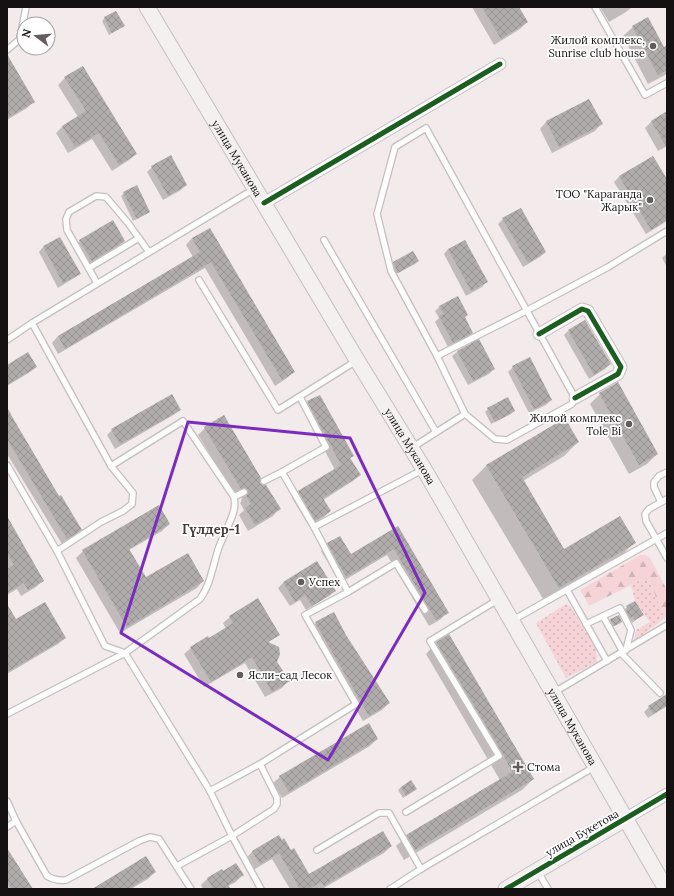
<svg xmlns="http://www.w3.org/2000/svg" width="674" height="896" viewBox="0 0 674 896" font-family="Lora,serif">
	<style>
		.grass { fill: url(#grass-dots) }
		.forest { fill: url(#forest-firs) }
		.shadow { fill: #0003 }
		.building { fill: url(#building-cross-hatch) }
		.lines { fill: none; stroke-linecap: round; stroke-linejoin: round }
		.lane-casing { stroke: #c4bebf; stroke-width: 8 }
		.street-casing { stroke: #c4bebf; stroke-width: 13 }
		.secondary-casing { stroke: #c4bebf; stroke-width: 17 }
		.lane { stroke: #fdfcfc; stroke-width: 5.5 }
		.street { stroke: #fdfcfc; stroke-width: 11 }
		.secondary { stroke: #f4f0f0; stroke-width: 15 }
		.cycleway-casing { stroke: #fff; stroke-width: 8 }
		.cycleway { stroke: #1b5e20; stroke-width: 5 }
		.marked { fill: none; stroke: #7b2cbf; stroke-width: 3; stroke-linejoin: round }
		.poi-dot { fill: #625c5d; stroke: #fff; stroke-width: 1.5 }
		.labels { text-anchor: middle; stroke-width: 3.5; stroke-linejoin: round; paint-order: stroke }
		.poi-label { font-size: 11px; fill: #151011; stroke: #fff; text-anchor: end }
		.street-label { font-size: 11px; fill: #151011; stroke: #fff }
		.quarter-label { font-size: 13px; font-weight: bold; fill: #453a3b; stroke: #fff }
	</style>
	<defs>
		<pattern id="grass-dots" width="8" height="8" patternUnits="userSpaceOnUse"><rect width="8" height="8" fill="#f5d3d7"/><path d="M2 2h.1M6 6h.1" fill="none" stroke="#d1b4b8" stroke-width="1.8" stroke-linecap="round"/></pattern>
		<pattern id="forest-firs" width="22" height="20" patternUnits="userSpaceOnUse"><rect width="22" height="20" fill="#f5d3d7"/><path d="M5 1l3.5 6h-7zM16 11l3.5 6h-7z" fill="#d1b4b8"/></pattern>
		<pattern id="building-cross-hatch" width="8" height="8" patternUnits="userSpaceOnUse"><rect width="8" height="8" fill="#afacab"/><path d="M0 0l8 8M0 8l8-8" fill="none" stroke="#969392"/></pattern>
	</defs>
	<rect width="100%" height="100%" fill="#f2eaeb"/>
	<g class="grass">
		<polygon points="647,576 665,618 634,641 636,630 650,622 635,601 631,585"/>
		<polygon points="566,604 571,607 596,649 597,662 566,678 536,623"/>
	</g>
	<polygon class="forest" points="640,555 645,555 650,558 667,590 667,617 665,618 647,576 631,585 589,606 580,590"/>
	<g class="shadow">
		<polygon points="472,7 518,7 527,22 520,29 494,45"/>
		<polygon points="600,7 632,7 626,12 609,22"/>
		<polygon points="105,18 123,26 109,35 102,21"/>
		<polygon points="633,27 663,48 667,46 667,74 648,84 623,36"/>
		<polygon points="7,59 33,102 27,108 7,120"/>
		<polygon points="65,78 136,154 129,160 112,171 92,139 68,153 56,133 62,127 78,117 58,85"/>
		<polygon points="589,100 601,124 595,131 552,153 540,129 546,122"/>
		<polygon points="667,112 667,146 658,151 645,128 652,121"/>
		<polygon points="653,157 667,181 667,221 646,234 614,182 619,177"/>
		<polygon points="152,167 186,185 181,190 163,200 147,172"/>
		<polygon points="124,193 149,211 146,214 133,221 121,196"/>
		<polygon points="503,219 545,252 540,257 523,267 498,224"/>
		<polygon points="210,230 294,371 287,378 275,386 205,268 58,354 52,343 58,336 193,257 186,245 192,238"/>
		<polygon points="60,238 79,274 74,278 58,288 39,252 43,247"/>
		<polygon points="80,241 124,241 119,246 87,266 75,245"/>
		<polygon points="448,249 486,282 482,287 466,296 444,254"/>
		<polygon points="667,253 667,267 662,258"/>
		<polygon points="418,261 415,264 394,275 391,265 394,262"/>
		<polygon points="440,306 464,317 472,333 467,338 448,347 435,322 439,318 435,311"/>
		<polygon points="568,331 610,364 605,369 589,379 564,335"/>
		<polygon points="479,341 494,369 489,374 468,385 452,356 457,352"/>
		<polygon points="7,366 36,367 30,372 7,386"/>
		<polygon points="513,367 551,400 546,405 529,413 508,372"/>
		<polygon points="600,394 657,454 647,464 629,474 590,404"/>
		<polygon points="308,402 353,455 350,458 360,475 353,481 323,500 330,511 324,517 309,526 292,498 299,492 335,470 302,408"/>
		<polygon points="7,407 11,414 10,415 59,498 81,529 75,535 62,544 7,454"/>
		<polygon points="488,409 514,411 511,414 491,424 485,412"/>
		<polygon points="180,410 175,414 115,449 107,435 112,430"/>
		<polygon points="205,428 260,484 279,509 273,516 248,531 239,515 244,510 240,503 241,502 242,497 238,494 235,495 198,435"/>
		<polygon points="578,442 564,456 523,481 564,550 635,542 620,557 545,602 472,480 486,466"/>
		<polygon points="7,518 43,580 36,587 21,596 17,589 7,595"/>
		<polygon points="169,524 162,531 129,550 146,579 203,581 197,588 120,633 76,558 83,551"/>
		<polygon points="398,528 447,612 441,619 429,626 387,555 340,583 321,551 328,544 350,556"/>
		<polygon points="316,562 334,591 329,596 306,610 300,600 290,606 278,588 283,583"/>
		<polygon points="7,606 16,620 65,638 58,644 7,674"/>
		<polygon points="627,607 642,615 632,623 629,619 626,620 624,614 625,613 624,610"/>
		<polygon points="618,616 620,623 612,627 609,621"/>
		<polygon points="230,617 279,634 268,643 276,662 288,681 282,688 265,697 245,663 204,687 184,654 191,648 208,639 226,629 223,623"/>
		<polygon points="316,623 345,635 389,703 382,710 363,721 309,630"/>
		<polygon points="449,636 533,779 522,790 404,860 396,846 407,836 500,780 426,654 436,643"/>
		<polygon points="667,695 667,706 648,718 644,712 649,707"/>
		<polygon points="377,739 370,746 282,798 273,783 280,777"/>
		<polygon points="401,787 416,789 403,798 398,790"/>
		<polygon points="391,846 384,853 322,889 315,889 314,888 312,889 290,889 272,859 253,870 246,858 252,852 290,851 309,876"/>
		<polygon points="7,850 32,889 7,889"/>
		<polygon points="221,870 223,872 242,875 236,882 228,886 230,889 203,889 201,885 207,879"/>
		<polygon points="155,872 148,879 131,889 94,889"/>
	</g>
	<g class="building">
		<polygon points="482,7 519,7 528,22 501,39"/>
		<polygon points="116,11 125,26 112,33 104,17"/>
		<polygon points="648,17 664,47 667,45 667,70 658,75 632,26"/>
		<polygon points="7,54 35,102 7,118"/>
		<polygon points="83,66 137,154 119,165 99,133 75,147 62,126 86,111 64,77"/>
		<polygon points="589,99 603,124 559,147 546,121"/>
		<polygon points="667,111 667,148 651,121"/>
		<polygon points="171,155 187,185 168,196 151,166"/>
		<polygon points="653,156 667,179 667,220 651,230 619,176"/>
		<polygon points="137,185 150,212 137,219 123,192"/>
		<polygon points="521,208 546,252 528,263 502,218"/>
		<polygon points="113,220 125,241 92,261 79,240"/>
		<polygon points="210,228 295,372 282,380 211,262 65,349 58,336 200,252 192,238"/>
		<polygon points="60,237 81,274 63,283 43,246"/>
		<polygon points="465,240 488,282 471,291 448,249"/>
		<polygon points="413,251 419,261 398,273 393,262"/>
		<polygon points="458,296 468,315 465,317 473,333 453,343 439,316 444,314 439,306"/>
		<polygon points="585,320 611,364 594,375 568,330"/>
		<polygon points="479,339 495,369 473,381 457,351"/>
		<polygon points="28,352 37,367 7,385 7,365"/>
		<polygon points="530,357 552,400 534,409 512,366"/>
		<polygon points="618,382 658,454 639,465 599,393"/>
		<polygon points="172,394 181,410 120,444 111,429"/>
		<polygon points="320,395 354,456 350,458 361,475 323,498 331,511 315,521 298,491 341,465 307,401"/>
		<polygon points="508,397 515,411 495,422 487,408"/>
		<polygon points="7,408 59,496 61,495 82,530 67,539 7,439"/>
		<polygon points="224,415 261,478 260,480 260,483 263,485 266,485 281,509 255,525 245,508 251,504 246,496 248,493 248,490 245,488 241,489 204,427"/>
		<polygon points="565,418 579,442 522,477 564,549 620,516 636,543 559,588 486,465"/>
		<polygon points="159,505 170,524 129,549 146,577 188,553 204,581 127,627 82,550"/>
		<polygon points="7,516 44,581 28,590 24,583 7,593 7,569 14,565 7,553"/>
		<polygon points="398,526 449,613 436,620 394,549 346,577 327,543 340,536 351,554"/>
		<polygon points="317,561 336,591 312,606 305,595 295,602 283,582"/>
		<polygon points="258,598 280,635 268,642 279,647 280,654 277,662 290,681 272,692 252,657 211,682 190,647 208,636 209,638 233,623 229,616"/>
		<polygon points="635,601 644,615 635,620 633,616 630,618 626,611 628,609 626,606"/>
		<polygon points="45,602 66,638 7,672 7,604 16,619"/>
		<polygon points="334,612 346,635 390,703 369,716 315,622"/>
		<polygon points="619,615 622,622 614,626 610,619"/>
		<polygon points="449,634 534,779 415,850 406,835 512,772 503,754 436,642"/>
		<polygon points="667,694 667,706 653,714 648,706"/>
		<polygon points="369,723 378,739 289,792 279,776"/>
		<polygon points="411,780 417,789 406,796 401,787"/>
		<polygon points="383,831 392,846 324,886 321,882 309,889 300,889 279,853 260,864 252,851 279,835 282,840 284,838 291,850 294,848 309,874"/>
		<polygon points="7,848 33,889 12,889 7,882"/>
		<polygon points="146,856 156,872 128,889 92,889"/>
		<polygon points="236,863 244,875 228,885 231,889 213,889 207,878 222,869 223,871"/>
	</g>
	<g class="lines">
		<g class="lane-casing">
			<g id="lane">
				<polyline points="595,7 645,95 667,83"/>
				<polyline points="7,50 20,39 26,7"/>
				<polygon points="426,128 575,398 572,404 507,440 495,439 465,414 437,356 391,271 377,214 395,147"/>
				<polyline points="324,240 436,432"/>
				<polyline points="89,268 139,238"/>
				<polyline points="199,280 278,410 356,361"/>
				<polyline points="97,283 67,230 66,219 69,212 96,196 106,197 128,223 149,252"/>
				<polyline points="32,323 111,466 183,421 234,497 244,492"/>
				<polyline points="7,340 32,323 254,189"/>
				<polyline points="437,356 526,311 608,267 667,231"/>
				<polyline points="300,397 326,447 282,472 314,527 424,469"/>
				<polyline points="413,447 465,414"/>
				<polyline points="7,465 57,551 105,646 125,653 210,791 260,764 277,798 277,804 274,809 232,836 261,889"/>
				<polyline points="264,481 282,472"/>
				<polyline points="667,499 649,509 645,514 646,521 667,558"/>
				<polyline points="661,502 654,487 654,482 659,476 667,472"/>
				<polyline points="314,527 348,592 396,563 425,610"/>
				<polyline points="57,551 101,522 123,511 132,504 133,493 111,466"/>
				<polyline points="567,590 607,661"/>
				<polyline points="603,616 623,652"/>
				<polyline points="513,620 667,533"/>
				<polyline points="586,624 620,608 631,630 626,650"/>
				<polyline points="621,653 660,693"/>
				<polyline points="553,693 667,625"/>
				<path d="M7 714 125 653 200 599C211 584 213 564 219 547 224 534 231 522 234 510 235 505 235 502 234 497"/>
				<polyline points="260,764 356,704 305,615 348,592"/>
				<polyline points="7,801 16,821 7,827"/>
				<polyline points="406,812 499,756 430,641 499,599"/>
				<path d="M16 821 47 876C54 880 59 881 66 880L139 841 150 837 159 839 191 889"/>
				<polyline points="317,850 379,813 389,813 421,869"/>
				<polyline points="177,866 232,836 210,791"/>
				<polyline points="538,872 548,889"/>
				<polyline points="390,889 421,869 594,767"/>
			</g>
		</g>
		<g class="street-casing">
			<g id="street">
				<polyline points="264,203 500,64"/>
				<polyline points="539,334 582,309 588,311 621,367 618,374 575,398"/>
				<polyline points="625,819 667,794"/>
			</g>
		</g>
		<g class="secondary-casing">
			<g id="secondary">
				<path id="s1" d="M147 7 357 360 424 469 666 889"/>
				<polyline points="506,889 625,819"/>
			</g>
		</g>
		<use href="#lane" class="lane"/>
		<use href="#street" class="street"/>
		<use href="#secondary" class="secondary"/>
		<g class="cycleway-casing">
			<g id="cycleway">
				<polyline points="264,203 500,64"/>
				<polyline points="539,334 582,309 588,311 621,367 618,374 575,398"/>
				<polyline points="506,889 667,794"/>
			</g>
		</g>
		<use href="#cycleway" class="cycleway"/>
	</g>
	<path class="marked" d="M188 422 350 438 425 593 328 760 121 633Z"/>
	<g class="poi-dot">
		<circle cx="653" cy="46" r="4"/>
		<circle cx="650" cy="200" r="4"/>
		<circle cx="629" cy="424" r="4"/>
		<circle cx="301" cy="582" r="4"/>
		<circle cx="240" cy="675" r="4"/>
		<path d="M516 761h4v4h4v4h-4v4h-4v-4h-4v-4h4z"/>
	</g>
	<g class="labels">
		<g class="poi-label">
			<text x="645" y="44">Жилой комплекс,<tspan x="645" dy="13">Sunrise club house</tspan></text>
			<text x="642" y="198">ТОО "Караганда<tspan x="642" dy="13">Жарык"</tspan></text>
			<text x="621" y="422">Жилой комплекс<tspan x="621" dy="13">Tole Bi</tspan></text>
			<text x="309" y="586" text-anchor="start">Успех</text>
			<text x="248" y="679" text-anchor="start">Ясли-сад Лесок</text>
			<text x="527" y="771" text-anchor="start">Стома</text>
		</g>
		<g class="street-label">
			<text dy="4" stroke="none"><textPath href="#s1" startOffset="176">улица Муканова</textPath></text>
			<text dy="4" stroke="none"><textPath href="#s1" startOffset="512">улица Муканова</textPath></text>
			<text dy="4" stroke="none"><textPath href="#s1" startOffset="836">улица Муканова</textPath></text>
			<text transform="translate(582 833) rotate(-30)" y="4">улица Букетова</text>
		</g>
		<g class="quarter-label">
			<text x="211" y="534">Гүлдер-1</text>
		</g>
	</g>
	<rect width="674" height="896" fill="none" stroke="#151011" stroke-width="16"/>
	<g transform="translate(36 36) rotate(286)"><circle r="19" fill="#ffffff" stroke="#a19fa0"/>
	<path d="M0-3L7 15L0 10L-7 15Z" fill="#625c5d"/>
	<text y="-6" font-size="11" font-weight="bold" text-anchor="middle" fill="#151011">N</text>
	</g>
</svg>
